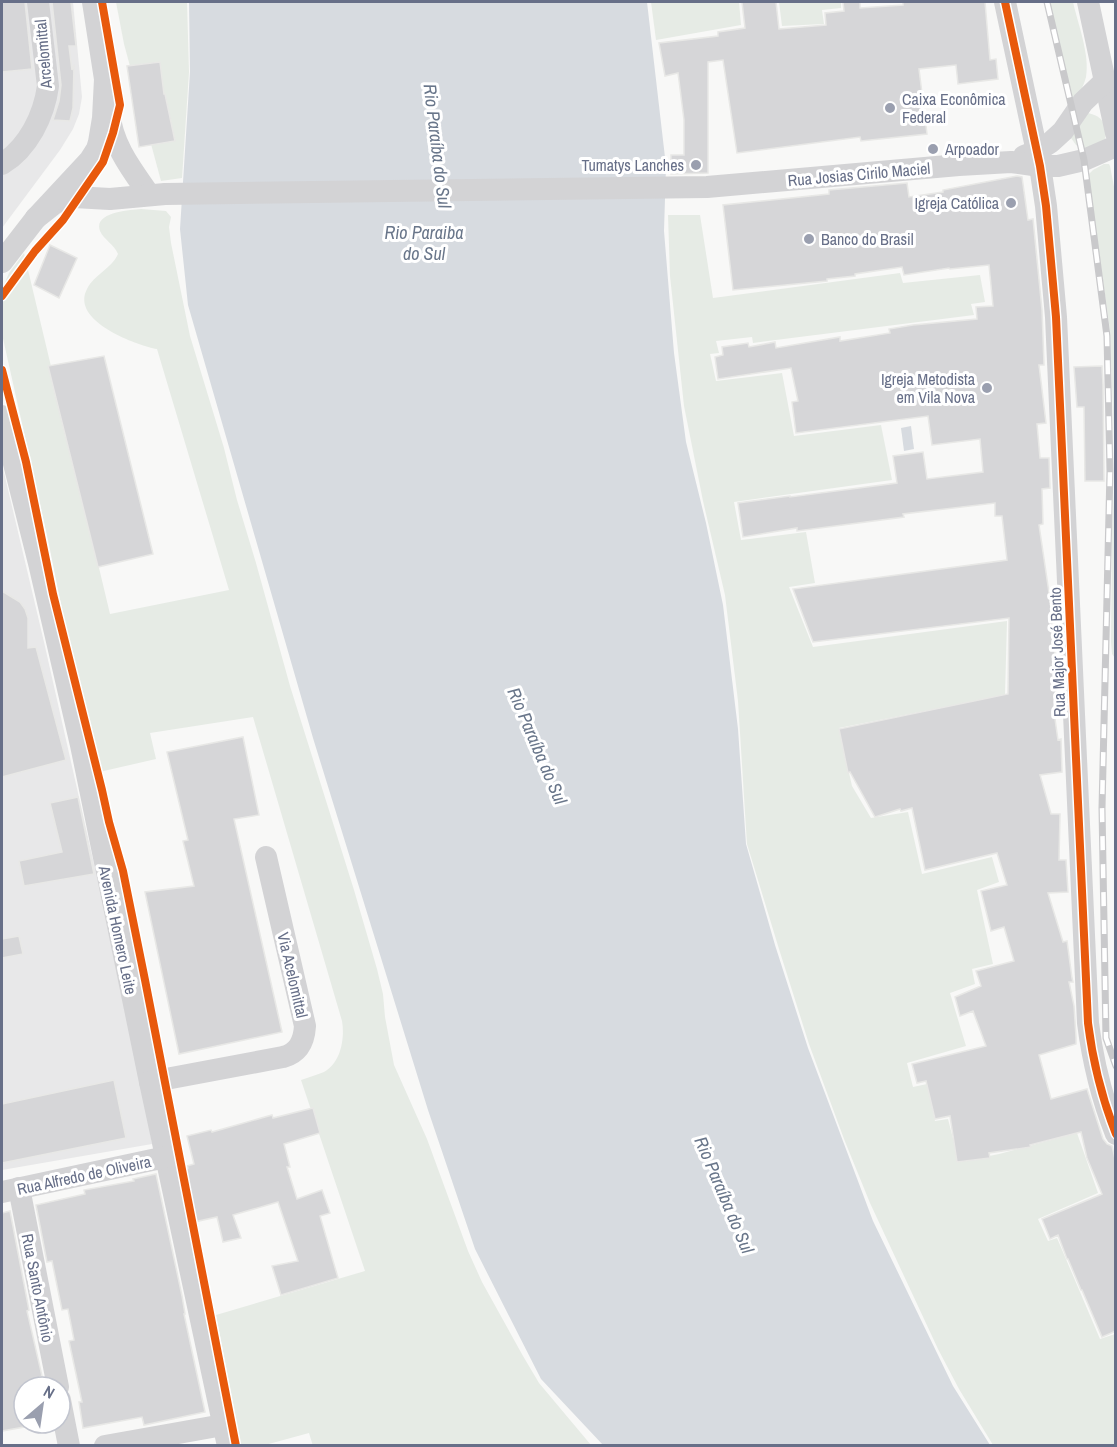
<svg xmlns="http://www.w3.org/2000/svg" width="1117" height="1447" viewBox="0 0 1117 1447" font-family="'Archivo Narrow',sans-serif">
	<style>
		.built { fill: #e8e8e9 }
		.green { fill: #e6ebe5 }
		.water { fill: #d7dbe0 }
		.building { fill: #d6d6d8; stroke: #e8e8e6; stroke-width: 1.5 }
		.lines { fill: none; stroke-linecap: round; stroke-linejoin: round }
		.minor { stroke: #d3d3d5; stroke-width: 22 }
		.rail-casing { stroke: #c9c9cb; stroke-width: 7 }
		.rail { stroke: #fff; stroke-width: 4.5; stroke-dasharray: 14; stroke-linecap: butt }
		.cycleway-casing { stroke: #fff; stroke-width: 11 }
		.cycleway { stroke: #e8590c; stroke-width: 8 }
		.poi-dot { fill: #9a9faf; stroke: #fff; stroke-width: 2 }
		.labels { text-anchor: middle; stroke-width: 6; stroke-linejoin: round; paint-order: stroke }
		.street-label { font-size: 16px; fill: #676f88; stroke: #fff }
		.poi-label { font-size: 16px; fill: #676f88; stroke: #fff; text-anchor: start }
		.water-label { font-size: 18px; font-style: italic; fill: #69768a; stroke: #fff }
	</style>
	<rect width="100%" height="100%" fill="#f8f8f7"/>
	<g class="built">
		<polygon points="2,2 73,2 82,97 79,114 73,129 60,150 2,228"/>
		<polygon points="2,464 44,642 135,1046 152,1144 2,1170"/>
	</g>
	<g class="green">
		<polygon points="116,2 187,2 189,72 182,178 161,181 124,44"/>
		<polygon points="651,2 739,2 741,25 656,40"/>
		<polygon points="779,2 841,2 841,8 822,10 824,24 782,26"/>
		<path d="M1049 2H1073C1078 24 1090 55 1086 77 1084 86 1078 95 1074 103Z"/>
		<path d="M1088 113C1102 116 1108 125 1105 139L1084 150 1076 145 1071 138Z"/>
		<polygon points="1104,164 1109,164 1110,166 1116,197 1115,658 1112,654 1111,642 1112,530 1115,469 1110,330 1088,175 1093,170"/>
		<path d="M141 209 166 211 171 217 169 227 171 243 190 336 224 448 237 500 256 563 290 686 354 890 377 969 383 994 385 1017 394 1065 427 1139 468 1251 482 1282 523 1356 539 1383 591 1445 313 1446 309 1433 265 1445H241L216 1315 365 1271 301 1080C309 1077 317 1075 324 1072 341 1063 345 1038 342 1021L253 717 150 733 156 759 95 773 48 540 2 334V297L3 287 9 273 24 253 110 614 229 590 157 349C136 345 70 321 87 289 94 275 112 268 118 254 114 244 104 240 100 231 93 212 130 210 141 209Z"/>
		<polygon points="668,215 700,215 713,298 900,273 903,283 980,275 985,302 971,304 974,315 753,343 752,337 716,341 719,353 710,354 716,381 782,373 794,436 881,425 892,480 734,502 741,540 806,532 815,583 789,587 813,647 1007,621 1005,695 839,728 852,786 871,818 908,812 922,874 992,857 999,882 977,890 993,964 972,969 975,984 950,993 966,1046 907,1063 913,1087 927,1084 935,1121 948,1119 959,1162 999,1154 1077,1133 1098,1193 1038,1219 1048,1241 1057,1238 1100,1339 1115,1334 1115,1445 993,1445 959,1389 938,1349 870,1203 844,1139 809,1044 779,949 747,844 738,701 725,595 703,501 684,406 670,276"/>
	</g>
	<g class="water">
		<polygon points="189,2 647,2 666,166 664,231 674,353 686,442 706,523 723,605 738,729 746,844 775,945 808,1048 873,1221 953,1386 990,1445 603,1445 541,1379 475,1249 428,1110 313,738 188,305 180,229 190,72"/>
		<polygon points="911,426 914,449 904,451 901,428"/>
	</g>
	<g class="building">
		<polygon points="2,2 25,2 32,69 2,72"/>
		<polygon points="52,2 71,2 76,46 69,46 72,70 74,65 73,108 70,121 53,120 59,101 61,85"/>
		<polygon points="742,2 776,2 779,29 826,25 825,13 844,11 843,2 860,2 860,8 903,5 903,2 985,2 990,60 996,59 998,79 958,84 956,65 919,69 927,134 861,141 860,137 737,153 723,60 708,62 708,173 671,174 671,155 684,155 684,120 678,73 665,76 659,43 718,36 718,32 745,28"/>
		<polygon points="160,62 164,94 165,94 175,141 139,147 127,66"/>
		<polygon points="1017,176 1022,177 1028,220 1033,219 1042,310 1044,365 1039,365 1046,423 1037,424 1040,458 1049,458 1050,488 1042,489 1043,524 1039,525 1052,613 1056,672 1055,719 1058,740 1061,739 1062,772 1040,775 1051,814 1060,814 1059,860 1066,860 1068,892 1048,893 1063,942 1067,941 1072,978 1073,982 1069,982 1074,1006 1076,1037 1076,1044 1039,1055 1051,1099 1087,1089 1103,1139 1107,1144 1112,1146 1116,1163 1116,1331 1102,1337 1082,1290 1081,1290 1068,1259 1067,1259 1058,1235 1050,1239 1042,1219 1102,1194 1087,1158 1081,1132 1030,1145 1031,1147 989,1153 990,1158 957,1162 950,1116 935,1119 926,1081 917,1083 912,1064 986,1046 973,1011 960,1016 955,997 981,986 976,971 1014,961 1004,927 991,931 981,891 1007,885 997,853 925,870 912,808 901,811 900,809 875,817 850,772 848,773 839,729 1008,694 1009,618 813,642 793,589 1007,560 1002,516 995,516 995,503 903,514 904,517 797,531 797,528 743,537 738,503 790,496 790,497 897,483 893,456 923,452 927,479 983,472 980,439 932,445 928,416 796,433 792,402 798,401 791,368 718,379 715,357 723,355 722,347 748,343 749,347 775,342 776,348 840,337 840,341 890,333 889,329 913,325 977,319 976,307 993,306 989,265 950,269 949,268 904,275 902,267 855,274 855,276 827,279 827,281 733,290 723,205 829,194 829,190 907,183 909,197 943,192 943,190"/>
		<polygon points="50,245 77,258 59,298 34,285"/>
		<polygon points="104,356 153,554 98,567 48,366"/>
		<polygon points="1102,366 1103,385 1104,481 1085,481 1084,407 1077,407 1074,367"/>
		<polygon points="2,591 20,602 25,609 28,618 28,648 36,647 66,760 2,777"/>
		<polygon points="243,737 259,815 234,819 282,1032 179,1054 145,892 194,886 183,841 188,840 167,752"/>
		<polygon points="78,797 94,874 24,886 19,861 62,852 50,803"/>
		<polygon points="19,936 23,954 2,958 2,939"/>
		<polygon points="114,1080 126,1138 2,1163 2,1104"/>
		<polygon points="313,1108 320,1133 284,1144 290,1167 287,1167 297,1199 322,1190 330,1213 320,1216 338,1278 281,1295 272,1266 298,1261 278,1202 233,1215 241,1238 223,1242 217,1217 194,1222 182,1169 188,1168 187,1166 194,1164 187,1136 211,1130 212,1132 272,1115 273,1118"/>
		<polygon points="156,1174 182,1296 185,1314 184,1314 205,1412 144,1425 142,1417 83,1428 79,1402 82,1402 69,1341 74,1340 68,1309 62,1310 52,1261 47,1262 36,1205 85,1194 84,1190 134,1181 133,1179"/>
		<polygon points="10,1211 29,1310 27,1311 42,1376 40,1377 42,1387 24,1387 24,1427 2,1431 2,1213"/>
	</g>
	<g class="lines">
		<g class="minor">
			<path d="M1005 2 1040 166 1046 206 1056 317 1088 1023C1093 1063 1101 1096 1116 1134"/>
			<polyline points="1088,2 1116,133"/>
			<path d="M109 112C112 143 129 166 146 190"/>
			<polyline points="1024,156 1037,151 1051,142 1063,131 1083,102 1105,81"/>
			<path d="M2 164C28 148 44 116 48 86L38 2"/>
			<polyline points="36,218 55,203 74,197 110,199 165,194 707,187 959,165 1011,162 1040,166 1058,166 1084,160 1116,146"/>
			<polyline points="2,262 36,218 90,160 97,149 99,142 103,118 105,79 93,2"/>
			<polyline points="2,416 39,563 81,745 150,1082 228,1446"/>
			<path d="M150 1082 283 1057C298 1053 304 1042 305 1026L266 857"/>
			<polyline points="19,1188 58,1387"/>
			<polyline points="2,1192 166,1157"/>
			<polyline points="60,1400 69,1446"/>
			<polyline points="105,1446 223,1425"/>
		</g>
		<g class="rail-casing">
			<polyline id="rail" points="1047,2 1084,160 1107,336 1110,471 1102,808 1106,1038 1116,1066"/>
		</g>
		<use href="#rail" class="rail"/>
		<g class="cycleway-casing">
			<g id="cycleway">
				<path d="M1005 2 1040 166 1046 206 1056 317 1088 1023C1093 1063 1101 1096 1116 1134"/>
				<polyline points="2,296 35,251 63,220 103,162 113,133 120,105 102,2"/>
				<polyline points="2,370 26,462 53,594 102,790 109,822 123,871 145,980 236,1446"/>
			</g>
		</g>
		<use href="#cycleway" class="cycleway"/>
	</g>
	<g class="poi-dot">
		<circle cx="890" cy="108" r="6"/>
		<circle cx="933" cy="149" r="6"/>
		<circle cx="696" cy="165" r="6"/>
		<circle cx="1011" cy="203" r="6"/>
		<circle cx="809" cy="239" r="6"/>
		<circle cx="987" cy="388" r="6"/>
	</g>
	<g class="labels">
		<g class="street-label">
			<text transform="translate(43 54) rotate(-95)" y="6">Arcelomittal</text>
			<text transform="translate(859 174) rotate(-5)" y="6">Rua Josias Cirilo Maciel</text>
			<text transform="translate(1057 652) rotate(-92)" y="6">Rua Major José Bento</text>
			<text transform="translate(118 930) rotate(78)" y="6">Avenida Homero Leite</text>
			<text transform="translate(293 975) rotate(77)" y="6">Via Acelomittal</text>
			<text transform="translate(84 1175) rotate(-12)" y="6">Rua Alfredo de Oliveira</text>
			<text transform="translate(38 1288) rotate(79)" y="6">Rua Santo Antônio</text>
		</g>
		<g class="poi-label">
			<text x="902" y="105">Caixa Econômica<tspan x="902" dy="18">Federal</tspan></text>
			<text x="945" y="155">Arpoador</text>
			<text x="684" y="171" text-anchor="end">Tumatys Lanches</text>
			<text x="999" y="209" text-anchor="end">Igreja Católica</text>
			<text x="821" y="245">Banco do Brasil</text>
			<text x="975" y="385" text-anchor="end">Igreja Metodista<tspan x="975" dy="18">em Vila Nova</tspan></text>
		</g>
		<g class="water-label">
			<text transform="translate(437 146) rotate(83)" y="6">Rio Paraíba do Sul</text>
			<text x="424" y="239">Rio Paraiba<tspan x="424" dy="21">do Sul</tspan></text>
			<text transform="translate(537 746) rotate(67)" y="6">Rio Paraíba do Sul</text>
			<text transform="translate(724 1195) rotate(67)" y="6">Rio Paraíba do Sul</text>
		</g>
	</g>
	<rect width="1117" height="1447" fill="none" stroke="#676f88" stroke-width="6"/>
	<g transform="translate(42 1405) rotate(29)"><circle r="28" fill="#ffffff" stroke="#c2c5cf" stroke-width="1.5"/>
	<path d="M0-4.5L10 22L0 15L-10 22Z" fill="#9a9faf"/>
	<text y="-9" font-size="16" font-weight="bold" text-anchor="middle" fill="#676f88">N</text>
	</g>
</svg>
